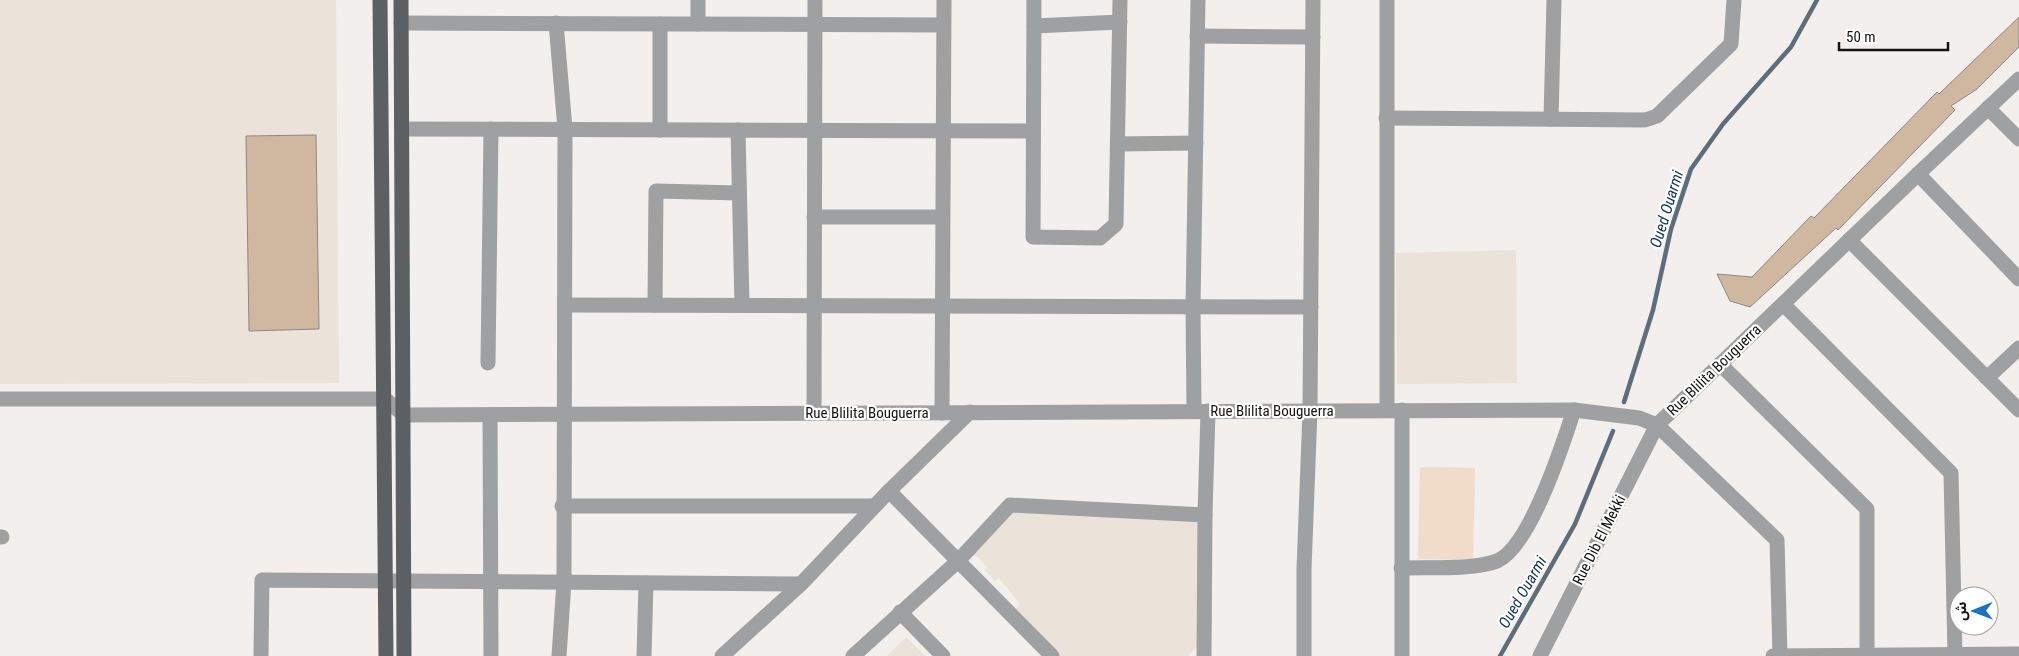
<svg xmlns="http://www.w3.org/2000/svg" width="2019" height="656" viewBox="0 0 2019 656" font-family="'Roboto Condensed','Noto Sans Arabic',sans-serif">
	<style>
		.built { fill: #ebe2d9 }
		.green { fill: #f0dcc9 }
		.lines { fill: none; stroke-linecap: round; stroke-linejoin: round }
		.stream { stroke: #5e6d7c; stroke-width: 4.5 }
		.building { fill: #cfb7a0; stroke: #8c8986 }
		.minor { stroke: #9fa0a2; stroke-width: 15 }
		.major { stroke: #5d6062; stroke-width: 15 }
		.labels { text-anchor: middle; stroke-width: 4.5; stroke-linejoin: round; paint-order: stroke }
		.street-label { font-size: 15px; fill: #141312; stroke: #fff }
		.water-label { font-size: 16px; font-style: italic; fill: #123556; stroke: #fff }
	</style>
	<rect width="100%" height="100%" fill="#f2efec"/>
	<g class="built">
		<polygon points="0,0 336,0 339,383 0,384"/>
		<polygon points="1516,250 1517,383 1397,384 1396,253"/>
		<polygon points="1011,513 1200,514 1197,646 1188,656 1056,656 1012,613 1020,604 999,578 995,581 985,570 987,567 978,557 970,555"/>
		<polygon points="906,637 925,656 887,656"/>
	</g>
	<polygon class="green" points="1420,467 1475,468 1473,560 1418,559"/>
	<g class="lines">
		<g class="stream">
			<polyline points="1624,402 1653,310 1671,229 1691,169 1723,124 1791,47 1817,0"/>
			<polyline points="1500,656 1575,524 1613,431"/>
		</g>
	</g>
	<g class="building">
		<polygon points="2019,17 2019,47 1977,89 1951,106 1955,110 1838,230 1836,228 1750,307 1730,301 1717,274 1752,277 1811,216 1814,218 1937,92 1939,94"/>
		<polygon points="316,135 319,329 249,331 246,136"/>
	</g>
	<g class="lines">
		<g class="minor">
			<polyline points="1034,0 1033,237 1100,238 1116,224 1120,0"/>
			<polyline points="401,23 943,25"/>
			<polyline points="556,23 565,129 564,582 559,656"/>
			<polyline points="698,24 698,0"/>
			<polyline points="1034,26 1120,22"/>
			<polyline points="1197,36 1313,37"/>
			<polyline points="1988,108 2019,139"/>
			<polyline points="1386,118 1645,120 1657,116 1731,44 1734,0"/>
			<polyline points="1551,119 1554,0"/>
			<polyline points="402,129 1033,131"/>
			<polyline points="660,130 660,24"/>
			<polyline points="738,130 742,305"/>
			<polyline points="1118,144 1196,143"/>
			<polyline points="1918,174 2019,79"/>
			<polyline points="814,217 942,217"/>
			<polyline points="1849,240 2019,410"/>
			<polyline points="1783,304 1951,473 1955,655"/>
			<polyline points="565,305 1311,307"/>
			<polyline points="655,305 656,191 739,193"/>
			<polyline points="488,363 491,129"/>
			<polyline points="1720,364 1867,509 1867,656"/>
			<polyline points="1987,378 2019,348"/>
			<polyline points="0,399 385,399 404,415 1574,410 1639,418 1657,425 1918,174 2019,279"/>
			<polyline points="1387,410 1387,0"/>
			<polyline points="1194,411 1193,307 1198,0"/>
			<polyline points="814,413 815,0"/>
			<polyline points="942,413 944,0"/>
			<polyline points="490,415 491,656"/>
			<polyline points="889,491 1052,656"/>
			<polyline points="562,506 874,506"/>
			<polyline points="0,537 2,537"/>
			<path d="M1401 568C1427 567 1475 570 1497 561 1530 547 1563 444 1574 410"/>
			<polyline points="900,612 943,656"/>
			<polyline points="261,656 262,580 801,584"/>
			<polyline points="644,656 646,583"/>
			<polyline points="722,656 801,584 889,491 970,412"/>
			<polyline points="853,656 957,562 1010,505 1205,515 1208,411"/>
			<polyline points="1204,656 1205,515"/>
			<polyline points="1304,656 1304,569 1310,411 1313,0"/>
			<polyline points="1402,656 1402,410"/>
			<polyline points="1540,656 1657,425 1777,540 1780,656"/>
			<polyline points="1773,656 2019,654"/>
		</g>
		<g class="major">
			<polyline points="380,0 386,656"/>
			<polyline points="401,0 404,656"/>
		</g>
	</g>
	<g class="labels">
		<g class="street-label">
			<text transform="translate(1714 370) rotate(-44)" y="5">Rue Blilita Bouguerra</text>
			<text x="1272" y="416">Rue Blilita Bouguerra</text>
			<text x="867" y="418">Rue Blilita Bouguerra</text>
			<text transform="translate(1599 540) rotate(-63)" y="5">Rue Dib El Mekki</text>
		</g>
		<g class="water-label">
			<text transform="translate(1666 209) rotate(-73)" y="6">Oued Ouarmi</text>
			<text transform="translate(1522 592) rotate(-60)" y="6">Oued Ouarmi</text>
		</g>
	</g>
	<g transform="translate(1974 611) rotate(269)"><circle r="24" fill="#ffffff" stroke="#a1a1a0"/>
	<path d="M0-4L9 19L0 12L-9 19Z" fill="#1c73c1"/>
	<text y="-8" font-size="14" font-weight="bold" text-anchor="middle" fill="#141312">ش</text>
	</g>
	<path d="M1839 42v8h109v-8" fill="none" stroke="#141312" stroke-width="2.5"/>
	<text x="1846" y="42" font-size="15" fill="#141312" stroke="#ffffff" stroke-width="4" paint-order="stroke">50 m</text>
</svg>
